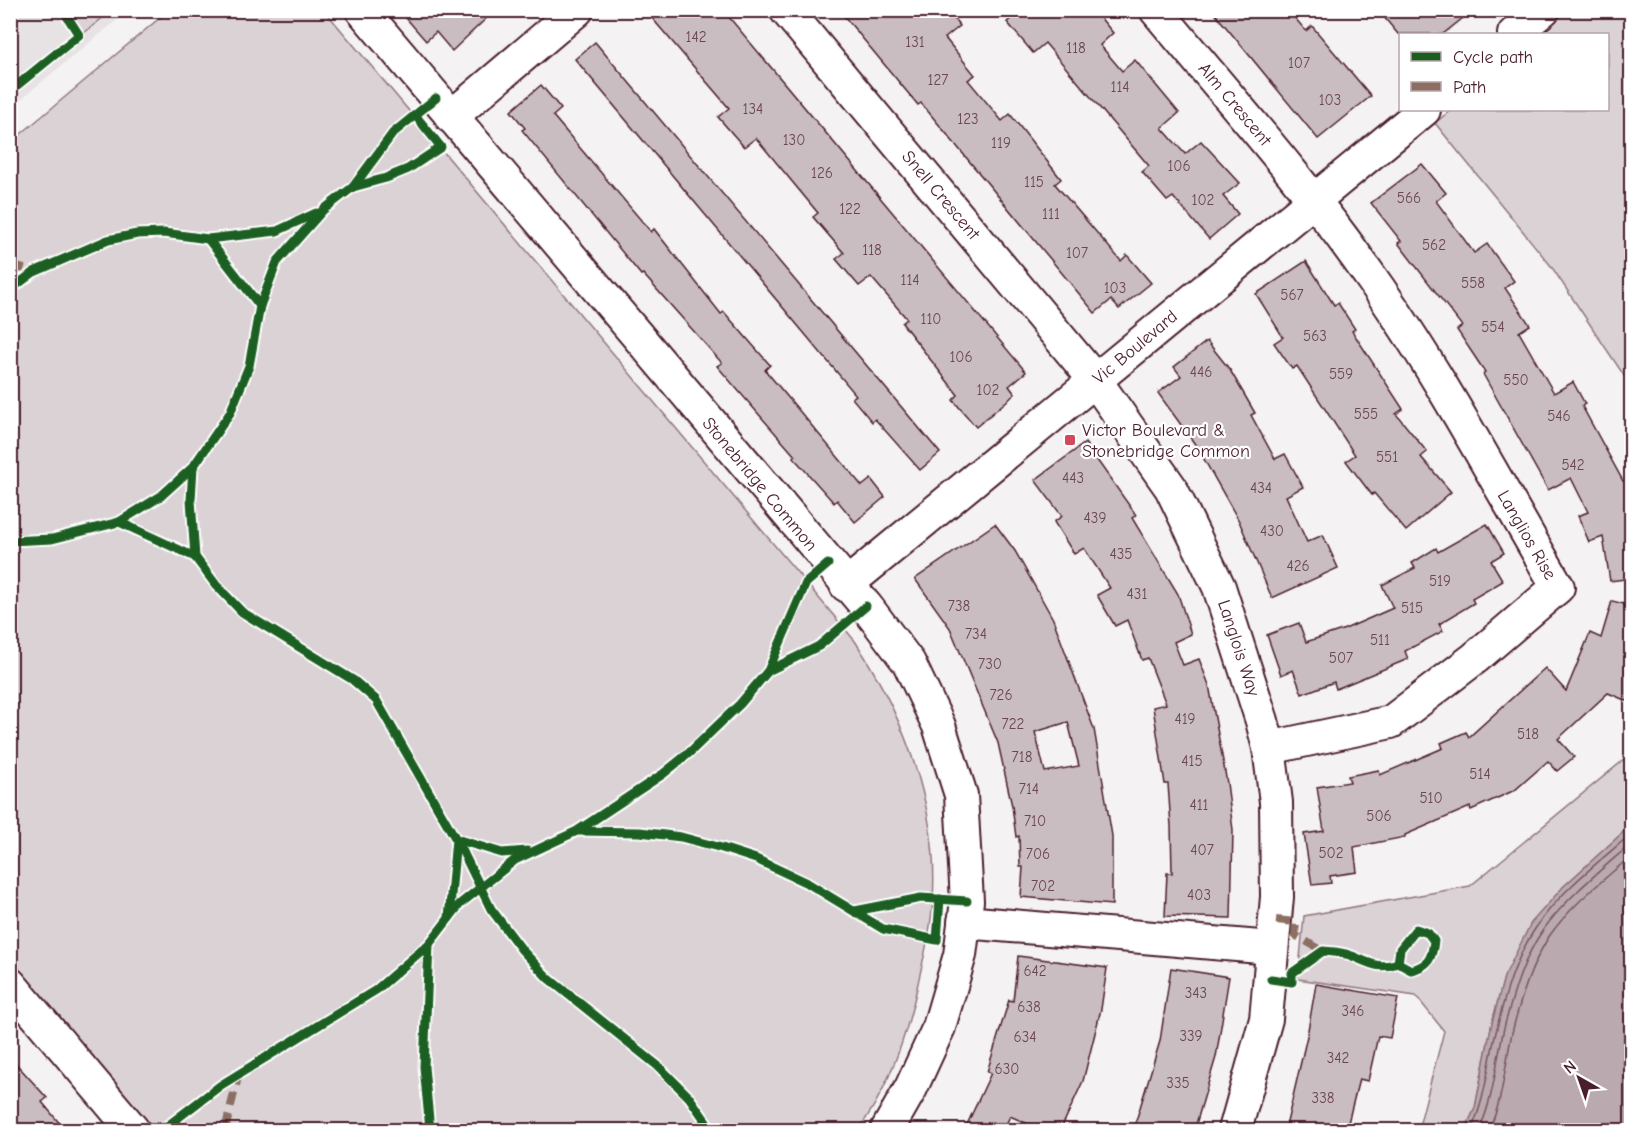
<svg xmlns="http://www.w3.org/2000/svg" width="1642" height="1141" viewBox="0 0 1642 1141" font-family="'Comic Neue',sans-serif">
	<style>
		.built { fill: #e7e2e3 }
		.green { fill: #dbd2d5; stroke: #927880; stroke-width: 1.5 }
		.water { fill: #baa9ae; stroke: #8d727a; stroke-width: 1.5 }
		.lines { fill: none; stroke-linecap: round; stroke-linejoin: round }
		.shore { stroke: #77565f; stroke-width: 1.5 }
		.building { fill: #cabdc1; stroke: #4a1f2b; stroke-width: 1.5; fill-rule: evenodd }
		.minor-casing { stroke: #4a1f2b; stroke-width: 36 }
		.minor { stroke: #fff; stroke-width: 32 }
		.quiet { stroke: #8d6e63; stroke-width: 8; stroke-dasharray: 15 8; stroke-linecap: butt }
		.cycleway-casing { stroke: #fff; stroke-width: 13 }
		.cycleway { stroke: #1b5e20; stroke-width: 9 }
		.poi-dot { fill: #d1495b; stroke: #fff; stroke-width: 2 }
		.labels { text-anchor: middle; stroke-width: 4.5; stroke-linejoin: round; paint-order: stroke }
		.number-label { font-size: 15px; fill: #6a4650 }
		.street-label { font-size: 18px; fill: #4a1f2b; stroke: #fff }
		.poi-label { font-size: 18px; fill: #4a1f2b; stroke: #fff; text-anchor: start }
	</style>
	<rect width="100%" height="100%" fill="#f4f2f2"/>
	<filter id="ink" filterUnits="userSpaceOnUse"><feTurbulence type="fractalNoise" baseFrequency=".0167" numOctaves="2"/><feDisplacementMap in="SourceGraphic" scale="12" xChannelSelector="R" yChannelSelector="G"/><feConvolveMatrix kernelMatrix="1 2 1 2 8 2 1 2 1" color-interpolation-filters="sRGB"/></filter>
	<g filter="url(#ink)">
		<polygon class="built" points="11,11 128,11 11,107"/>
		<g class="green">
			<polygon points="1569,10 1631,11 1631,386 1551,266 1435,123 1451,110 1608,110 1608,34 1540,34"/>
			<polygon points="67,11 111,11 84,33"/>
			<path d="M168 11H325L855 641C908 723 946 826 930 926 927 947 921 968 917 988 906 1037 888 1090 858 1130H142L11 973 10 143Z"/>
			<polygon points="1631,754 1631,825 1563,887 1504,977 1491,1027 1475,1108 1465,1130 1418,1130 1444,1031 1416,996 1298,979 1304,916 1470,886"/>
		</g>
		<polygon class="water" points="1631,825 1631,1130 1465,1130 1475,1108 1491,1027 1504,977 1531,923 1563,887"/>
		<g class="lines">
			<g class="shore">
				<path d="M1471 1130C1486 1098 1488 1063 1497 1028 1505 994 1516 956 1537 926 1561 890 1599 862 1632 833"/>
				<path d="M1479 1130C1494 1098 1496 1062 1504 1028 1513 995 1523 958 1543 930 1567 897 1601 870 1632 843"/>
				<path d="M1489 1130C1503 1100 1505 1065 1512 1033 1520 1000 1531 964 1550 935 1572 904 1604 880 1632 855"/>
			</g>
		</g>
		<g class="building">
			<polygon points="399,10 495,10 452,51 436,32 426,41"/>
			<polygon points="645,10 723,10 1026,372 1009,386 1015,394 976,427 953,400 958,395 902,323 907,319 871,277 859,286 836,259 844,253 813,217 818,213 756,138 744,147 718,117 729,108"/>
			<polygon points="839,10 947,10 960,26 945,38 975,75 968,80 1002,121 1010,114 1061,179 1055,184 1121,261 1127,255 1151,283 1119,309 1111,300 1095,313 921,103 918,105"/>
			<polygon points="1022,10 1094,10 1113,33 1100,45 1122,71 1135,60 1179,113 1162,128 1185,154 1201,141 1240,183 1223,196 1238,214 1209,239 1173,197 1167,201 1142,172 1149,166 1045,43 1033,53 1007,22"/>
			<polygon points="1212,10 1288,10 1306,31 1312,26 1371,96 1318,139"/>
			<polygon points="1378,10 1473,10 1443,34 1398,34"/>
			<polygon points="595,42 940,453 920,470 875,419 872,422 852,398 856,395 575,59"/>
			<polygon points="541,85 561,109 553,116 651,232 654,229 721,314 724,312 770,365 765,370 812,426 862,486 871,479 885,497 855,522 837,500 834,503 793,457 795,456 717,366 722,363 643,274 641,275 522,130 525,128 511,111"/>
			<polygon points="1422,164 1446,193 1436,201 1474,253 1487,244 1514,281 1505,288 1530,325 1519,332 1554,393 1573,382 1585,404 1582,406 1623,481 1632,478 1632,578 1610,581 1603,537 1589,542 1578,516 1588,512 1571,478 1548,490 1483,374 1485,372 1457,330 1462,326 1398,243 1401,241 1371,203"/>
			<polygon points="1306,261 1334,305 1338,303 1355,329 1352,331 1403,409 1396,414 1427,452 1421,457 1451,492 1406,531 1374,493 1372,495 1346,461 1355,455 1297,366 1292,369 1274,343 1283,337 1256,294"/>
			<polygon points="1207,341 1230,370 1255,413 1251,415 1275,459 1285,454 1303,487 1286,496 1307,542 1323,535 1338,568 1272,598 1239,521 1197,447 1158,393 1181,376 1174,367"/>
			<polygon points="1085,443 1136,515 1132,518 1178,594 1191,634 1174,642 1183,665 1199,659 1209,685 1227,783 1233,830 1231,918 1165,916 1167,873 1172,873 1171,826 1168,784 1165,784 1153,707 1166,704 1148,658 1142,660 1127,620 1115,626 1097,595 1110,588 1084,548 1074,554 1054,522 1062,516 1035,480"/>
			<path d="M995 524 1015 551 1053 619 1094 729 1112 836V905L1021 897 1023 867H1020L1019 836 1016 837 1012 806 998 743 950 628 915 579ZM1068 722 1079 766 1045 772 1035 732Z"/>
			<polygon points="1487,524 1504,553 1491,561 1503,581 1472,599 1474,603 1439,624 1443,631 1405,651 1408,659 1336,689 1334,682 1302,694 1293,670 1281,675 1267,635 1299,623 1306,642 1345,629 1393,608 1382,585 1415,568 1412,563 1436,548 1438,552"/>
			<polygon points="1612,601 1632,606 1632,703 1608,693 1558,739 1574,757 1557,771 1548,761 1515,790 1471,810 1470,807 1405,835 1405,837 1354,847 1357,872 1330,876 1331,883 1312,885 1304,834 1324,831 1317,787 1350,782 1348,776 1379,770 1380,775 1443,748 1441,743 1466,732 1469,737 1545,668 1566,691 1590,633 1601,638"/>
			<polygon points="1018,956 1107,968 1101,1009 1083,1081 1060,1131 1044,1131 1010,1116 1003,1131 964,1131 991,1073 987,1072 1009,1000 1013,1001"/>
			<polygon points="1171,968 1229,977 1216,1057 1194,1131 1133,1131 1160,1041"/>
			<polygon points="1316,984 1398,998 1390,1038 1378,1036 1368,1081 1359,1079 1346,1131 1285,1131 1307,1036"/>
			<polygon points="10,1057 47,1098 42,1102 66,1131 20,1131 10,1119"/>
		</g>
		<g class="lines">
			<g class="minor-casing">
				<g id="minor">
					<polyline points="362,10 866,606 909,663 939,726 961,795 967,901 960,955 939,1027 911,1088 887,1130"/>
					<polyline points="786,10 1095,380 1171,488 1219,587 1262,721 1269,748 1276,802 1277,897 1266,1019 1235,1130"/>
					<path d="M1156 10C1229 98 1305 183 1370 276 1440 374 1497 483 1558 587L1475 658 1391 722 1269 748"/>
					<polyline points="1514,34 1543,10"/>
					<polyline points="451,117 577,10"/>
					<polyline points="846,585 1424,110"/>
					<polyline points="964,922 1272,948"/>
					<polyline points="10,984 133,1130"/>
				</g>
			</g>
			<use href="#minor" class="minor"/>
			<g class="quiet">
				<polyline points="10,265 34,272"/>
				<polyline points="1276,920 1296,922 1295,935 1323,951"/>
				<polyline points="225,1130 238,1077"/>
			</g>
			<g class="cycleway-casing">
				<g id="cycleway">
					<polyline points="10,91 79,35 63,10"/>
					<polyline points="415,115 441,147 408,169 386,178 353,187 323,210 277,262 260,306 249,366 230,413 193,467 191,500 195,557 216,585 242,612 353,680 376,700 461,848 491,909 522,950 548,978 658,1066 689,1097 712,1130"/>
					<polyline points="353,187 393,133 436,98"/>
					<polyline points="208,239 260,306"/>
					<polyline points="10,290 34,272 108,240 137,234 164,233 208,239 277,231 316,213"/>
					<polyline points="119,522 161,496 193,467"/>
					<polyline points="10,541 52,539 119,522 195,557"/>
					<polyline points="768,671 819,646 866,606"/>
					<polyline points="579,831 640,832 681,837 722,848 756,859 809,884 883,929 937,940 940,899"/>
					<polyline points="855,911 921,898 967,901"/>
					<polyline points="449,918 456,839 502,853 527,851"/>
					<polyline points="429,944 424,1067 430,1130"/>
					<path d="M1271 979 1292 982V973L1323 951C1332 952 1343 952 1352 956 1370 963 1379 970 1398 963L1411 970C1428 966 1432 959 1434 941L1428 933 1416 929 1400 949 1398 963"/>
					<polyline points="162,1130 221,1085 376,990 429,944 460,904 515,860 577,831 663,774 689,753 740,704 768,671 806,583 828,564"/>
				</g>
			</g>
			<use href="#cycleway" class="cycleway"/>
		</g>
	</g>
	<rect class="poi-dot" x="1064" y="434" width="12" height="12" rx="3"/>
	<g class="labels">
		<g class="number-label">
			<text x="696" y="42">142</text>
			<text x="915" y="47">131</text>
			<text x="1076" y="53">118</text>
			<text x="1299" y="68">107</text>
			<text x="938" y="85">127</text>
			<text x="1120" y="92">114</text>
			<text x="1330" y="105">103</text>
			<text x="753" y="114">134</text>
			<text x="968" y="124">123</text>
			<text x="794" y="145">130</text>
			<text x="1001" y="148">119</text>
			<text x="1179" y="171">106</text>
			<text x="822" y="178">126</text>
			<text x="1034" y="187">115</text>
			<text x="1409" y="203">566</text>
			<text x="1203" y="205">102</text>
			<text x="850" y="214">122</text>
			<text x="1051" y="219">111</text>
			<text x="1434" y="250">562</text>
			<text x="872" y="255">118</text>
			<text x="1077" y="258">107</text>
			<text x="910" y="285">114</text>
			<text x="1473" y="288">558</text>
			<text x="1115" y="293">103</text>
			<text x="1292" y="300">567</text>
			<text x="931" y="324">110</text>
			<text x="1493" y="332">554</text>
			<text x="1315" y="341">563</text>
			<text x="961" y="362">106</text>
			<text x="1201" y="377">446</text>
			<text x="1341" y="379">559</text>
			<text x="1516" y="385">550</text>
			<text x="988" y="395">102</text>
			<text x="1366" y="419">555</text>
			<text x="1559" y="421">546</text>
			<text x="1387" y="462">551</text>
			<text x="1573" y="470">542</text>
			<text x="1073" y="483">443</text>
			<text x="1261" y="493">434</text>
			<text x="1095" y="523">439</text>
			<text x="1272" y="536">430</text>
			<text x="1121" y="559">435</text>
			<text x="1298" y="571">426</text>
			<text x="1440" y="586">519</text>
			<text x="1137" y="599">431</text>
			<text x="959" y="611">738</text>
			<text x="1412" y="613">515</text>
			<text x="976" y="639">734</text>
			<text x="1380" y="645">511</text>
			<text x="1341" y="663">507</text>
			<text x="990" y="669">730</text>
			<text x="1001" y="700">726</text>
			<text x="1185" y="724">419</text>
			<text x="1013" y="729">722</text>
			<text x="1528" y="739">518</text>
			<text x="1022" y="762">718</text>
			<text x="1192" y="766">415</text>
			<text x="1480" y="779">514</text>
			<text x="1029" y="794">714</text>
			<text x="1431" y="803">510</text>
			<text x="1199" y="810">411</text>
			<text x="1379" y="821">506</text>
			<text x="1035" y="826">710</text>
			<text x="1202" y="855">407</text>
			<text x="1331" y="858">502</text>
			<text x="1038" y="859">706</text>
			<text x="1043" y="891">702</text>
			<text x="1199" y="900">403</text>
			<text x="1035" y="976">642</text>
			<text x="1196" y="998">343</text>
			<text x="1029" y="1012">638</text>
			<text x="1353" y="1016">346</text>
			<text x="1191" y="1041">339</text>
			<text x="1025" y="1042">634</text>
			<text x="1338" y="1063">342</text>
			<text x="1007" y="1074">630</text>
			<text x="1178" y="1088">335</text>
			<text x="1323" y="1103">338</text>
		</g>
		<g class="street-label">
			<text transform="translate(1235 104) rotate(50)" y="6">Alm Crescent</text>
			<text transform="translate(941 195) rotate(50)" y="6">Snell Crescent</text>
			<text transform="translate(1135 347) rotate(-40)" y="6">Vic Boulevard</text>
			<text transform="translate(760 484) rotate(50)" y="6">Stonebridge Common</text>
			<text transform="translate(1527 535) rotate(60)" y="6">Langlios Rise</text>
			<text transform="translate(1239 648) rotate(72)" y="6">Langlois Way</text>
		</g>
		<g class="poi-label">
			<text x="1082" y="436">Victor Boulevard &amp;<tspan x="1082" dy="21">Stonebridge Common</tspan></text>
		</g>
	</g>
	<rect width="1642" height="1141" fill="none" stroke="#fff" stroke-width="36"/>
	<rect x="18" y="18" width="1606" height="1105" fill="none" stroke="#4a1f2b" stroke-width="2" filter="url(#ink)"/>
	<rect x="1399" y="33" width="210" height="78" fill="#ffffff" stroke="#b7a5aa" stroke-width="1.5"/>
	<rect x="1411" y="52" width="30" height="9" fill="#1b5e20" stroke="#b7a5aa" stroke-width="1.5"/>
	<text x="1453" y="63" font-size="18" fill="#4a1f2b">Cycle path</text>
	<rect x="1411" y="82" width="30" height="9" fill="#8d6e63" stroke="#b7a5aa" stroke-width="1.5"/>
	<text x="1453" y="93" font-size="18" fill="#4a1f2b">Path</text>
	<g transform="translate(1579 1078) rotate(320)" stroke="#ffffff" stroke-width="4.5" paint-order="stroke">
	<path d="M0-4.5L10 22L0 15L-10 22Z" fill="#4a1f2b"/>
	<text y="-9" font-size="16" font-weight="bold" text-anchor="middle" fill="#4a1f2b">N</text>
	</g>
</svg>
